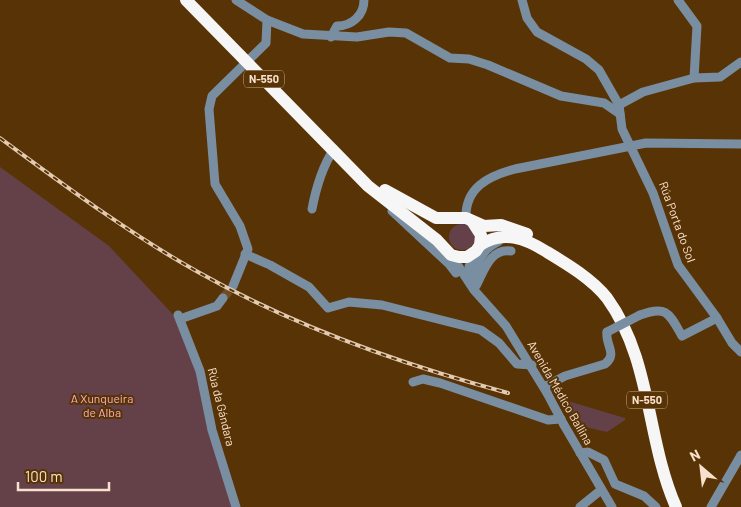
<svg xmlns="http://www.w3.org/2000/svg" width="741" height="507" viewBox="0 0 741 507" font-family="Barlow,sans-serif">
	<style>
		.green { fill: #644148 }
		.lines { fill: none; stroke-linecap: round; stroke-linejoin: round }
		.minor-tunnel { stroke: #704d24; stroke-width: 9; stroke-dasharray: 9 4.5; stroke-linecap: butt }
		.minor { stroke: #798ea0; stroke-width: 9 }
		.highway { stroke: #f6f6f6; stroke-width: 12 }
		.rail-casing { stroke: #e3cbb3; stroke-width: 4 }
		.rail { stroke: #583306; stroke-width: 2; stroke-dasharray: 5.5; stroke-linecap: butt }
		.minor-bridge { stroke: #798ea0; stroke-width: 9 }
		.labels { text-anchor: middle; stroke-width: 4; stroke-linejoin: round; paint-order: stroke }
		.shield { fill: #583306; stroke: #c8ad91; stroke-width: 1 }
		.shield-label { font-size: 11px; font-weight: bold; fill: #f8e1cc }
		.street-label { font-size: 12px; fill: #f8e1cc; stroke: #583306 }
		.park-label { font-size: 12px; fill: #f9afbe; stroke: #583306 }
	</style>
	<rect width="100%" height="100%" fill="#583306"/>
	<g class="green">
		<polygon points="0,167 109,246 179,321 197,368 234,507 0,507"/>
		<circle cx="462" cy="237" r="13"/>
		<polygon points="561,399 625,418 625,420 607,432 573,424"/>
	</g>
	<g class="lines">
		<polyline class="minor-tunnel" points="223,298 233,286"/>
		<g class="minor">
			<polyline points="236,0 267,20 303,34 357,37 389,32 406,33 450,58 469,59 488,65 561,96 604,103 620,114"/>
			<polyline points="522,0 527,18 537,32 586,59 599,70 619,105 622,129 653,193 678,265 717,318 732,343 741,352"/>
			<polyline points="678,0 697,26 694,78"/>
			<path d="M331 37 337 26C351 26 364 16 364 0"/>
			<polyline points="619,105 643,92 694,78 720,77 741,62"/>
			<path d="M312 209C316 188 322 167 334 149"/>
			<polyline points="392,211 449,264 456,273"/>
			<path d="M466 218C465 188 488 176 515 169L646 143 741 144"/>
			<polyline points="245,254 270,265 309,287 328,308 349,302 382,305 481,330 499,343 517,364 532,365"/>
			<polyline points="451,255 474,290 506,326 547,393"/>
			<polyline points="472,280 469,267 473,254"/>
			<path d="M474 285C476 266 480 250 498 242"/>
			<polyline points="233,286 248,249 240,226 215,184 209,109 212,96 266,43 267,20"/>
			<path d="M476 286C484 271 490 248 511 251"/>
			<polyline points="178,315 200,371 212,430 236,507"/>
			<path d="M640 315C667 305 669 313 682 336L717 318"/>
			<polyline points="180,319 217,306 223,298"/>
			<polyline points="413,382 423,379 440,383 548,420 561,419"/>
			<path d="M544 387 565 376 605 364C618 354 605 345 607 332"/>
			<polyline points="564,425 612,507"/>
			<polyline points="580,453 588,452 604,460 615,484 644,496 656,507"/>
			<polyline points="580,507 601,490"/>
			<polyline points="711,507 741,455"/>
		</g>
		<g class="highway">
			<polyline points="186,0 368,186 437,240 451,255 459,257 467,257 476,251 480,245 481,235 472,221"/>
			<polyline points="385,190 436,218 466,218 484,226 501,225 527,234"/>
			<path d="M480 245C503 230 525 238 547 252 567 264 592 279 607 298 652 360 646 439 676 507"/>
		</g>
		<g class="rail-casing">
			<path id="rail" d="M0 138C64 185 128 233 198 272 295 327 400 364 508 393"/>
		</g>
		<use href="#rail" class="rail"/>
		<g class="minor-bridge">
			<polyline points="607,332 640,315"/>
			<polyline points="547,393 564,425"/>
		</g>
	</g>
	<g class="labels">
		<g class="shield">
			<rect x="244" y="70.5" width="40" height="17" rx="4"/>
			<rect x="627" y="391.5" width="40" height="17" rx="4"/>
		</g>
		<g class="shield-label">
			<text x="264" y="83">N-550</text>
			<text x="647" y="404">N-550</text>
		</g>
		<g class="street-label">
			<text transform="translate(677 222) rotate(70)" y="4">Rúa Porta do Sol</text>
			<text transform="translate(560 393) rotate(60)" y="4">Avenida Médico Ballina</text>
			<text transform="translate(221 407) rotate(76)" y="4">Rúa da Gándara</text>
		</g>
		<g class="park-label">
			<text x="102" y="403">A Xunqueira<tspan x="102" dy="14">de Alba</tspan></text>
		</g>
	</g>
	<g transform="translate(701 467) rotate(332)" stroke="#583306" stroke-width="4" paint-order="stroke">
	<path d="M0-4L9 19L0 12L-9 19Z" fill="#f8e1cc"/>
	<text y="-8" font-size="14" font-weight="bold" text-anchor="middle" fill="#f8e1cc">N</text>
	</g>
	<path d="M18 482v8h91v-8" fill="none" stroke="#f8e1cc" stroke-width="2.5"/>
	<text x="25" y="482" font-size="15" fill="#f8e1cc" stroke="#583306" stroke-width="4" paint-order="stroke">100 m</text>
</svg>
